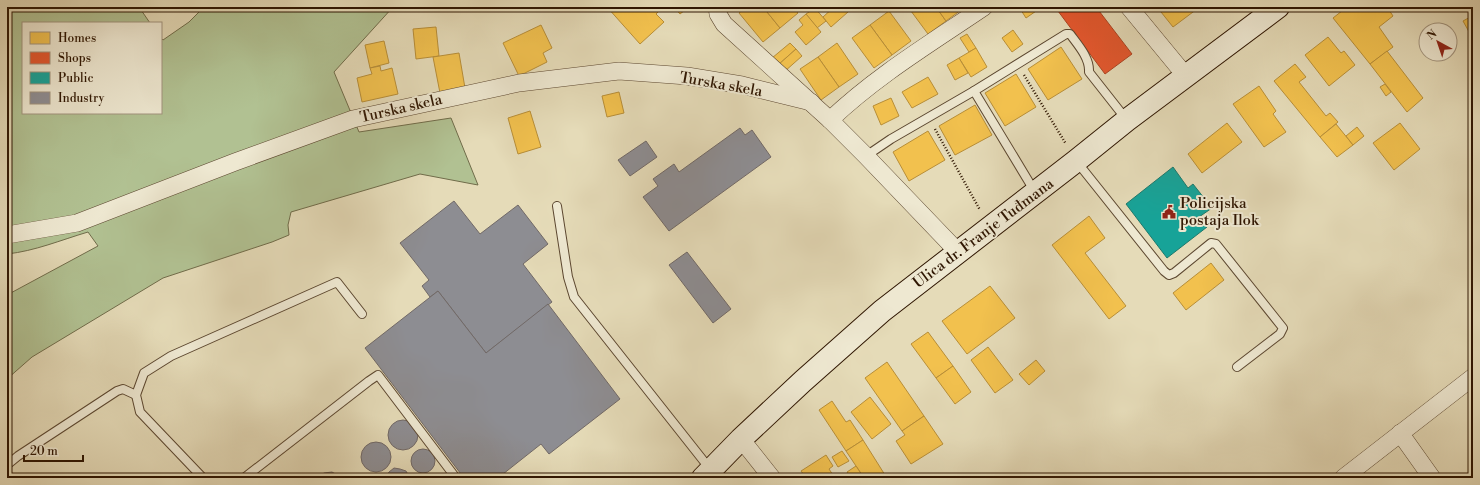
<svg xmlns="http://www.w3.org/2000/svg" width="1480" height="485" viewBox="0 0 1480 485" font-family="'Libre Bodoni',serif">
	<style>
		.green { fill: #b1c192; stroke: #706c4a }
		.homes { fill: #f2c14e; stroke: #b88e37 }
		.shops { fill: #e4572e; stroke: #ae4421 }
		.public { fill: #17a398; stroke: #1e796b }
		.industry { fill: #8d8d92; stroke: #716967 }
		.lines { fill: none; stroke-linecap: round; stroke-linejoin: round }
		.service-casing { stroke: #5c4730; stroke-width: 10 }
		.minor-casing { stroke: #5c4730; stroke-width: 18 }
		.secondary-casing { stroke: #2f1602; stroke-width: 24 }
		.path { stroke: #2f1602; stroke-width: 2.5; stroke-dasharray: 1 2; stroke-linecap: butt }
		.service { stroke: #eee8d1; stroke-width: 8 }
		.minor { stroke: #eee8d1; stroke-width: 17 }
		.secondary { stroke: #eee8d1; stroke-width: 22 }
		.labels { text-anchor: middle; stroke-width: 4; stroke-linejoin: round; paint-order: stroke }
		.street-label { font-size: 15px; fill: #2f1602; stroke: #eee8d1 }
		.poi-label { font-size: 15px; fill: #2f1602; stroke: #eee8d1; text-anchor: start }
	</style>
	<rect width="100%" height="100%" fill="#e5dbb8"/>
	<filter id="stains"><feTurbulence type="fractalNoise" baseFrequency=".005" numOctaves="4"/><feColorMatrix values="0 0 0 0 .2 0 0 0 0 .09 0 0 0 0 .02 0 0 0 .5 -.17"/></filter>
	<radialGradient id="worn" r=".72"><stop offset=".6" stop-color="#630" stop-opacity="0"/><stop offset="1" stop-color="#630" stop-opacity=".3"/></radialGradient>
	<path class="green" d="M7 7H139L150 23H23V113H161V38L163 40 189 22 204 7H393L334 72 359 132 451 118 478 185 420 174 291 212 288 225 289 235 272 242 163 278 32 357 7 379V295L98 246 88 232C61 240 35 251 7 254Z"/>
	<g class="homes">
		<polygon points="607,7 659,7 661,9 656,14 664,22 640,44"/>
		<polygon points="674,7 689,7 680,14"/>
		<polygon points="746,7 763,7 780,28 763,42 739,13"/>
		<polygon points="763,7 793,7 798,13 780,28"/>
		<polygon points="834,7 844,7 848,12 831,27 823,17"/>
		<polygon points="908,7 936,7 946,21 928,34"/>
		<polygon points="936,7 965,7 946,21"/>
		<polygon points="1019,7 1042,7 1026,18"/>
		<polygon points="1157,7 1195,7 1197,9 1173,27"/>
		<polygon points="1347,7 1387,7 1393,16 1379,27 1393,47 1370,64 1333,18"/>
		<polygon points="1469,7 1473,7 1473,39 1463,21 1472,16 1467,8"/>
		<polygon points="815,8 826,21 817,28 806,14"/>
		<polygon points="889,11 911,41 892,55 870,25"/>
		<polygon points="806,14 821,32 806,45 795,32 803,25 799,20"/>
		<polygon points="541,25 552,48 543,53 547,62 519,76 503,43"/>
		<polygon points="870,25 892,55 874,68 852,38"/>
		<polygon points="436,27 439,56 416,59 413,29"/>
		<polygon points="1013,30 1023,44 1012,52 1002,38"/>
		<polygon points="967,34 976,48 969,52 960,38"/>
		<polygon points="1328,37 1341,53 1344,51 1355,65 1329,86 1305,55"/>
		<polygon points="384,41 389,63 370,68 365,45"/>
		<polygon points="790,43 796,49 778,65 772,58"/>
		<polygon points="837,43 858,74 839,87 818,57"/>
		<polygon points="1061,47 1082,79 1048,100 1028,69"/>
		<polygon points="976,48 987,67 971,77 959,58"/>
		<polygon points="796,49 802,56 784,72 778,65"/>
		<polygon points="1387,51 1423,98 1407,112 1370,64"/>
		<polygon points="459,53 465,88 440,93 433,57"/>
		<polygon points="818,57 839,87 821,100 800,69"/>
		<polygon points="959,58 968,73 955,80 947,65"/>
		<polygon points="1295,64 1306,77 1299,82 1326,116 1330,113 1338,122 1320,137 1274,81"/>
		<polygon points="380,66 381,71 392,68 398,94 362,102 357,78 372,74 370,68"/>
		<polygon points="1016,74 1036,107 1005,126 985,93"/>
		<polygon points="928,77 938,94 912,108 902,92"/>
		<polygon points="1385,84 1391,92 1386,96 1380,87"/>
		<polygon points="1259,86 1276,111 1273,114 1286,132 1264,147 1233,104"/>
		<polygon points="619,92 624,113 607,117 602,96"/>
		<polygon points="891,98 899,116 881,125 873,106"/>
		<polygon points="975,105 992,135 955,155 939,126"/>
		<polygon points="530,111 541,147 518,154 508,118"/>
		<polygon points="1227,123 1242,142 1202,173 1188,154"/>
		<polygon points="1400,123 1420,149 1394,170 1373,143"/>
		<polygon points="1336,124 1353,145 1337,157 1320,137"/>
		<polygon points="1357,127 1364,136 1353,145 1346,136"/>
		<polygon points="928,131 945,160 909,181 893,152"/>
		<polygon points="1089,216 1105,238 1085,253 1126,306 1109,319 1052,245"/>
		<polygon points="1211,263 1224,280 1186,310 1173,293"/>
		<polygon points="990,286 1015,318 967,354 942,321"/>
		<polygon points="928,332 953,366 936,378 911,344"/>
		<polygon points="988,347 1013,380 995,393 971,360"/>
		<polygon points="1036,360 1045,371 1029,385 1019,374"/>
		<polygon points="887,362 924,416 902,431 865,378"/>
		<polygon points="953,366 971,392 955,404 936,378"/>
		<polygon points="870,397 891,424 872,439 851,412"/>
		<polygon points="832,401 846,422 850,420 863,440 846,451 819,410"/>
		<polygon points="924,416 943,444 911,464 896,441 905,435 902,431"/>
		<polygon points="863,440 885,475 880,478 864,478 846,451"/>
		<polygon points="842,451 849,461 838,467 832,457"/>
		<polygon points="826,455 833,466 829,469 835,478 806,478 801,471"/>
		<polygon points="856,466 864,478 851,478 847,472"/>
	</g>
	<polygon class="shops" points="1055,7 1096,7 1132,54 1105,74"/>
	<polygon class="public" points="1173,167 1188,188 1193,184 1212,208 1199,217 1207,227 1167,258 1126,204"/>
	<g class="industry">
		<polygon points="740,128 745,135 752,130 771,157 669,231 643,197 658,186 653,179 674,164 679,172"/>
		<polygon points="646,141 657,157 630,176 618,160"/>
		<polygon points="454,201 480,234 518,205 548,244 523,264 552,302 486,353 438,291 430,297 422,286 429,280 400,243"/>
		<polygon points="687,252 731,309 713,323 669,265"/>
		<polygon points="438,291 486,353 548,304 620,399 549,454 541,444 498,478 464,478 365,348"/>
		<circle cx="403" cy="435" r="15"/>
		<circle cx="376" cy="457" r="15"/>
		<circle cx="423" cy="461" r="12"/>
		<polygon points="394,468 400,469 406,471 410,478 386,478 389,472"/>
		<polygon points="332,472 339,476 340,478 317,478 324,473"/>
	</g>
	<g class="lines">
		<g class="service-casing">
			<g id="service">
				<path d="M974 91 1066 34H1070C1078 45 1090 58 1089 72L1126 119"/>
				<polyline points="866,156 891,139 974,91 1035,192"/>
				<polyline points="1077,162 1164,271 1169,275 1174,273 1211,243 1216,244 1283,328 1280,334 1237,367"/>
				<polyline points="557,206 568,277 574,297 710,469"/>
				<polyline points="7,465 18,456 117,391 123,389 136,395"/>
				<polyline points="203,478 140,412 136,395 144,373 171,356 337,282 362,314"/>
				<polyline points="244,478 369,381 378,375 456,478"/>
			</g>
		</g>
		<g class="minor-casing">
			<g id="minor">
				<polyline points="717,7 718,14 724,24 830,120 866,156 958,252"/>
				<polyline points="1129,7 1185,75"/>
				<path d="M830 120C876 76 931 43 984 7"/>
				<polyline points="7,235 77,223 235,162 353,119 519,83 619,71 687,76 742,85 811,102"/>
				<polyline points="1400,433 1432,478"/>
				<polyline points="741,439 772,478"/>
				<polyline points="1343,478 1473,377"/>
			</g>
		</g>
		<g class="secondary-casing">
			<polyline id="secondary" points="703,478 741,439 803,381 882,311 1076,161 1127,120 1278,7"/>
		</g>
		<g class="path">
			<polyline points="1024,75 1066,144"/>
			<polyline points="935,129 980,210"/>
		</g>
		<use href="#service" class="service"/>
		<use href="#minor" class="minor"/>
		<use href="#secondary" class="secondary"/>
	</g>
	<defs>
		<g id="civic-bare" transform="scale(1.08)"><path d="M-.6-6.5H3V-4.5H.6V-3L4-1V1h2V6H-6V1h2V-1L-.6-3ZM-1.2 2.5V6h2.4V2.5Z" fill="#8f2418" stroke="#eee8d1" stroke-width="2.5" paint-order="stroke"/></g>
	</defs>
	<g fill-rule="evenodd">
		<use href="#civic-bare" x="1169" y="212"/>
	</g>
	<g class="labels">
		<g class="street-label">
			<text transform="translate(721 84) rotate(10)" y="5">Turska skela</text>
			<text transform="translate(401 108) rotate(-13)" y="5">Turska skela</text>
			<text transform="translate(983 233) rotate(-37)" y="5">Ulica dr. Franje Tuđmana</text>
		</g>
		<g class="poi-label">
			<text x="1180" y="208">Policijska<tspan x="1180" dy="17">postaja Ilok</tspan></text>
		</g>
	</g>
	<rect width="1480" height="485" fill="none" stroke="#e5dbb8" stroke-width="24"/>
	<rect x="8" y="8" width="1464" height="469" fill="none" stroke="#2f1602" stroke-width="2"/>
	<rect x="12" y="12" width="1456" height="461" fill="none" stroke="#2f1602"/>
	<rect x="22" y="22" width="140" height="92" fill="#eee8d1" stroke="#a2947e"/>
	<rect x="30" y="32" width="20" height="12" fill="#f2c14e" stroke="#a2947e"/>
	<text x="58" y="42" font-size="12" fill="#2f1602">Homes</text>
	<rect x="30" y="52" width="20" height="12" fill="#e4572e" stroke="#a2947e"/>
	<text x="58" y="62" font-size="12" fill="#2f1602">Shops</text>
	<rect x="30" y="72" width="20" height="12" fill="#17a398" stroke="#a2947e"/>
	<text x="58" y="82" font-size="12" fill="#2f1602">Public</text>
	<rect x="30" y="92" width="20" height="12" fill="#8d8d92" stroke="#a2947e"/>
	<text x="58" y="102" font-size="12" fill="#2f1602">Industry</text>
	<g transform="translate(1438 42) rotate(320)"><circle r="19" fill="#eee8d1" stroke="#a2947e"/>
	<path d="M0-3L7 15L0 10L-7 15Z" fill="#8f2418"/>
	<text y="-6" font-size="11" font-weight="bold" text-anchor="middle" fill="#2f1602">N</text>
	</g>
	<path d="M24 455v6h59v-6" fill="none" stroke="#2f1602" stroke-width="2"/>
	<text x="30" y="455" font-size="12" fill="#2f1602" stroke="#eee8d1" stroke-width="3" paint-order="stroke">20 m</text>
	<rect width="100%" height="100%" filter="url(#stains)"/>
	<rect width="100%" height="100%" fill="url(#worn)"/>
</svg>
